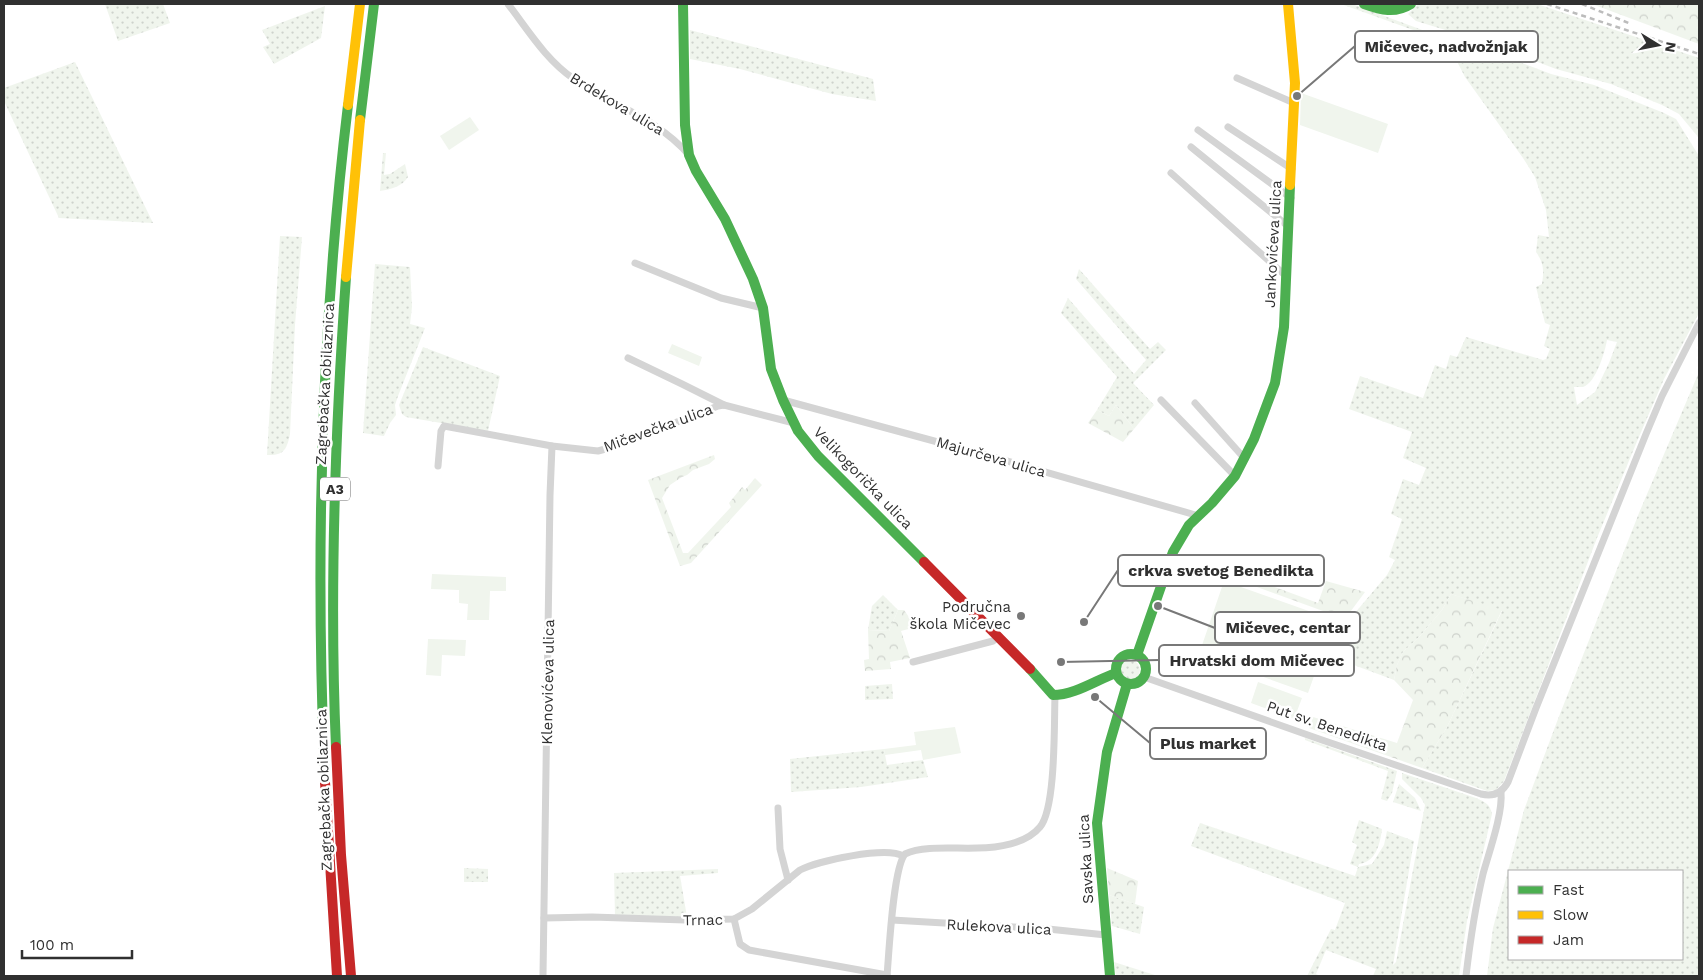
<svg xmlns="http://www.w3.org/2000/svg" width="1703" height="980" viewBox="0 0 1703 980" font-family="'Work Sans',sans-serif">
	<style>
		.grass { fill: url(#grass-dots); fill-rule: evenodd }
		.forest { fill: url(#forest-crowns) }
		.garden { fill: #f0f5ed }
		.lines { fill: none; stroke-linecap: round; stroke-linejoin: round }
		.street { stroke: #d4d4d4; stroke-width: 7 }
		.fast { stroke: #4caf50; stroke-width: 10 }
		.slow { stroke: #ffc107; stroke-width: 10 }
		.jam { stroke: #c62828; stroke-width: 10 }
		.rail { stroke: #bcbcbc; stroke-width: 2.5; stroke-dasharray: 5 4; stroke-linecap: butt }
		.poi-dot { fill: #787878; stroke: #fff; stroke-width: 2 }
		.labels { text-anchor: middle; stroke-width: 5; stroke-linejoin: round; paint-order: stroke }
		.shield { fill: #fff; stroke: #6e6e6e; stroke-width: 1 }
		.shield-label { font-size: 14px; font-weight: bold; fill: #303030 }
		.street-label { font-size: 15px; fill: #303030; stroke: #fff }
		.poi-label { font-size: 15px; fill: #303030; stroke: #fff; text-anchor: end }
		.leader { fill: none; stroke: #787878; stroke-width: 2 }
		.callout-dot { fill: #787878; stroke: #fff; stroke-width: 2 }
		.callout { fill: #fff; stroke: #787878; stroke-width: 2 }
		.callout-label { font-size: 16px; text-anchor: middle; font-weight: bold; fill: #303030 }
	</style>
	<defs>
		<pattern id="grass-dots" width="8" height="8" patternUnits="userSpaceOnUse" patternTransform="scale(1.25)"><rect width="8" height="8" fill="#f0f5ed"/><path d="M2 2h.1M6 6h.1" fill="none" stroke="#ced2cc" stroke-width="1.8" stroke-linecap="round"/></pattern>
		<pattern id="forest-crowns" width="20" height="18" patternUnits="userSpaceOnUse" patternTransform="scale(1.25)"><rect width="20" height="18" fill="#f0f5ed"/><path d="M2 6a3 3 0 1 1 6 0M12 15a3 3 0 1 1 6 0" fill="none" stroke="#ced2cc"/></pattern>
	</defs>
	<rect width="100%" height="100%" fill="#fff"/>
	<g class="grass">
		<polygon points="105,4 163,4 170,23 118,41"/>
		<path d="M1341 4H1352L1425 31 1444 35 1488 50 1551 74 1594 85 1664 113 1676 119 1699 156V313L1664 379 1638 439 1597 538 1504 781 1496 790 1487 791 1422 768 1447 727 1502 611 1451 594 1442 610 1420 636 1403 652 1397 665 1394 680 1335 658 1349 620 1387 575 1395 560 1389 557 1402 519 1391 514 1403 479 1419 485 1426 468 1403 458 1412 432 1349 409 1360 376 1423 398 1435 365 1446 369 1450 355 1457 357 1466 337 1543 360 1546 359 1550 349 1544 346 1550 325 1545 323 1536 287 1542 284C1544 271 1544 263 1536 252L1538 235 1549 237 1546 210 1535 177 1523 158 1465 77 1449 46 1441 40ZM1607 340 1617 342 1609 363 1595 392 1577 405 1574 387C1577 387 1580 387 1583 387 1596 383 1605 352 1607 340Z"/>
		<polygon points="1418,4 1537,4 1699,58 1699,138 1679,114 1662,105 1611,84 1556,69 1488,43 1416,21 1408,14"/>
		<polygon points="325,6 321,38 274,64 263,47 270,44 262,30"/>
		<polygon points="690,30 873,79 876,101 832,94 740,69 690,59"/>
		<polygon points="75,62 153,223 59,218 4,101 4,88"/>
		<path d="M383 153H386L384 175 390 174 405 164 408 177C401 187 392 189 380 191Z"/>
		<path d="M280 236 302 237 295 325 290 434C287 449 284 456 267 455Z"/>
		<polygon points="375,264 410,267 412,307 410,324 425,328 398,396 395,405 396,415 390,423 384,436 363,433"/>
		<polygon points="1079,269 1150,349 1158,342 1166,350 1133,383 1154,405 1134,429 1116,405 1109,416 1097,410 1117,377 1061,313 1068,298 1134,374 1146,360 1076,279"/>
		<polygon points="423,347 500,376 488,431 406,417 402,414 399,405"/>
		<path d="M1699 372V976H1487L1493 928 1524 810 1558 719 1639 513ZM1509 871H1682V959H1509Z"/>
		<polygon points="883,595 898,610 889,631 868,630 872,606"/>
		<circle cx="1130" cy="670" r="10"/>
		<polygon points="892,684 893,699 865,700 865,686"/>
		<polygon points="1305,738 1397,771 1392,793 1387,801 1381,799 1388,771 1305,740"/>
		<polygon points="884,749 887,765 923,760 928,777 861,787 791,792 790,759"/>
		<path d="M1402 773 1476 798C1485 802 1490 804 1492 814L1467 921 1459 976H1373L1376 969 1326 950 1316 974 1320 976H1307L1331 929 1335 930 1345 903 1191 846 1200 823 1355 876 1358 867 1350 864 1357 845 1352 842 1359 820 1382 829C1380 844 1376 862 1359 864L1358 867 1372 864 1384 845 1387 831 1414 841 1393 965 1396 962 1425 805 1421 798 1402 779Z"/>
		<polygon points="1399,784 1415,798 1421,811 1393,802"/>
		<polygon points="464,868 488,869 488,882 464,882"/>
		<polygon points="718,869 718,873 680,876 687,917 615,916 614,873"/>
		<polygon points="1109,895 1144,907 1140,934 1112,926"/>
		<polygon points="1114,962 1158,976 1116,976"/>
	</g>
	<g class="forest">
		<polygon points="1592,4 1699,4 1699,44"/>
		<polygon points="1116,405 1134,429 1123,442 1088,423 1097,410 1109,416"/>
		<polygon points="714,455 715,459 709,464 693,470 687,475 682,477 670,485 662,498 683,553 688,553 731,507 729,503 742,487 745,490 755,478 762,485 691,563 680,566 648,480"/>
		<polygon points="1229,570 1318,603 1326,581 1365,592 1345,619 1227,576"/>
		<polygon points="1451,594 1502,610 1447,727 1422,768 1309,728 1313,717 1397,743 1413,700 1394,680 1397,665 1403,652 1420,636 1442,610"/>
		<polygon points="898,610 904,610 916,627 901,631 910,658 890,662 891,669 865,671 864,660 869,659 868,630 889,631"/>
		<polygon points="1107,868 1138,881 1135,904 1109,895"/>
	</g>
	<g class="garden">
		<polygon points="1301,93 1388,124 1378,153 1300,125"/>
		<polygon points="470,117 479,130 449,150 440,136"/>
		<polygon points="672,344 702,357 699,366 668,353"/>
		<polygon points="432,574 506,577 506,591 490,591 489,620 467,620 468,604 459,603 459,590 431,589"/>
		<polygon points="1224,581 1334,620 1308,693 1199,654"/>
		<polygon points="428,639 466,640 465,656 442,655 441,676 426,675"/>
		<polygon points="1258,682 1302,698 1294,719 1251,703"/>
		<polygon points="955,727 961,753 923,760 921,750 885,755 884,749 916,745 914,732"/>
	</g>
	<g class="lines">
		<g class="street">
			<path d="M508 4C528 30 546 60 574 79 613 106 657 118 689 155"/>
			<polyline points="1237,78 1294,103"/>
			<polyline points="1228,127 1292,169"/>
			<polyline points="1198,130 1291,198"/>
			<polyline points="1191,147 1289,227"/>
			<polyline points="1171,173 1287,277"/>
			<polyline points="635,263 721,298 763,308"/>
			<polyline points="628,358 682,384 724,405"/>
			<polyline points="783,400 993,457 1199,516"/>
			<polyline points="1161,400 1235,476"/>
			<polyline points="1195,403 1245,459"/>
			<polyline points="438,466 441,431 444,426 552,446 598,451 613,447 718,406 724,405 794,423"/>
			<polyline points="913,662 993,641 999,636"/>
			<path d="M1144 677 1322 740 1481 794C1493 797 1502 793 1508 782L1536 708 1646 434 1662 396 1699 323"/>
			<polyline points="778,808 780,849 788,880"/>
			<path d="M544 918 592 917 685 920 734 919 752 909 800 870C817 861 886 846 903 856"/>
			<polyline points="734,919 740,944 749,950 887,975"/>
			<polyline points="892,920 1048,929 1106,935"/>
			<polyline points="543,976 550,495 552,446"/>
			<path d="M887 976C889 953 893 868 905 854 924 845 956 849 977 848 997 848 1026 844 1040 827 1056 808 1054 724 1055 696"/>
			<path d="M1466 976C1470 942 1475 908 1483 874 1489 852 1503 814 1501 792"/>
		</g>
		<g class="fast">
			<polyline points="683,4 685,125 689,155 696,171 725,219 753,279 763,308 771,369 783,400 798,431 818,456 924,562"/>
			<path d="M1364 4C1381 10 1395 14 1411 4"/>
			<polyline points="360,120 374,4"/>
			<circle cx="1131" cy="669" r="15"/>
			<polyline points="1137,655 1173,552 1189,525 1212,503 1235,476 1254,439 1275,383 1284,327 1290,185"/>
			<path d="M1030 669 1053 695C1075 695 1096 680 1116 673"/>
			<path d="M336 747C329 591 335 433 346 277"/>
			<path d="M325 782C315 557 321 329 348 105"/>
			<polyline points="1110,976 1097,823 1107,752 1127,684"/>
		</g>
		<g class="slow">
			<polyline points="1288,4 1295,83 1290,185"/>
			<polyline points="348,105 360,4"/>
			<polyline points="346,277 360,120"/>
		</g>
		<g class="jam">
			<polyline points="924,562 1030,669"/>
			<polyline points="336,747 341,855 351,976"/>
			<polyline points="325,782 337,976"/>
		</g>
		<g class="rail">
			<polyline points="1547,4 1699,54"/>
			<polyline points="1582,4 1631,24"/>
		</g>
	</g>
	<circle class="poi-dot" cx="1021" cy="616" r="5"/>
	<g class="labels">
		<rect class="shield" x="320" y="477.5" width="30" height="23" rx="4"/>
		<g class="shield-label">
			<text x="335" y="494">A3</text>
		</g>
		<g class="street-label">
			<text transform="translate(617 104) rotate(31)" y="5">Brdekova ulica</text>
			<text transform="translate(1273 244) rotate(-87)" y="5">Jankovićeva ulica</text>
			<text transform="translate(325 384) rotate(-87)" y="5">Zagrebačka obilaznica</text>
			<text transform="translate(658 428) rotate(-20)" y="5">Mičevečka ulica</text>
			<text transform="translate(991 457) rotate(16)" y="5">Majurčeva ulica</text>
			<text transform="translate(863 478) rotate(46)" y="5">Velikogorička ulica</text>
			<text transform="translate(548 682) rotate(-89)" y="5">Klenovićeva ulica</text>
			<text transform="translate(1327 726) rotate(19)" y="5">Put sv. Benedikta</text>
			<text transform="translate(324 790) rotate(-92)" y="5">Zagrebačka obilaznica</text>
			<text transform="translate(1086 859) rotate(-93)" y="5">Savska ulica</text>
			<text transform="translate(703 920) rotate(-1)" y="5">Trnac</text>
			<text transform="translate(999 927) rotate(3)" y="5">Rulekova ulica</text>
		</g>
		<g class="poi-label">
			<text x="1011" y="612">Područna<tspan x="1011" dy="17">škola Mičevec</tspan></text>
		</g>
	</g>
	<path class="leader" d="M1297 96L1355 46M1084 622L1118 570M1158 606L1215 628M1061 662L1159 660M1095 697L1150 743"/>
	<g class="callout-dot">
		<circle cx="1297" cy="96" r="5"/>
		<circle cx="1084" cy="622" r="5"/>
		<circle cx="1158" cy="606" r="5"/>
		<circle cx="1061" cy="662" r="5"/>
		<circle cx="1095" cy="697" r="5"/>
	</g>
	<g class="callout">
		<rect x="1355" y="31" width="183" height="31" rx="5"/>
		<rect x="1118" y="555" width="206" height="31" rx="5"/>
		<rect x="1215" y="612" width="145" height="31" rx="5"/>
		<rect x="1159" y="645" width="195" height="31" rx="5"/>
		<rect x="1150" y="728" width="116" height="31" rx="5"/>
	</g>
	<g class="callout-label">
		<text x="1446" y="52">Mičevec, nadvožnjak</text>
		<text x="1221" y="576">crkva svetog Benedikta</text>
		<text x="1288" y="633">Mičevec, centar</text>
		<text x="1257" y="666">Hrvatski dom Mičevec</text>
		<text x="1208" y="749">Plus market</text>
	</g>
	<rect width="1703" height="980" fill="none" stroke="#303030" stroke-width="10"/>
	<rect x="1508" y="870" width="175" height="90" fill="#ffffff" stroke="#acacac"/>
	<rect x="1518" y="886" width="25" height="8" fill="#4caf50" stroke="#acacac"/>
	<text x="1553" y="895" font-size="15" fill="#303030">Fast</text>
	<rect x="1518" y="911" width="25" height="8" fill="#ffc107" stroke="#acacac"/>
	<text x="1553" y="920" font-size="15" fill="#303030">Slow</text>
	<rect x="1518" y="936" width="25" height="8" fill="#c62828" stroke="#acacac"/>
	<text x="1553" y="945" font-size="15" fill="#303030">Jam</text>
	<g transform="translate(1658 45) rotate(100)" stroke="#ffffff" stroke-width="4" paint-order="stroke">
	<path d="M0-4L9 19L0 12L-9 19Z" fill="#303030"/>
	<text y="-8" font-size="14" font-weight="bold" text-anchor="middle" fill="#303030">N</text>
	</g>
	<path d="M22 950v8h110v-8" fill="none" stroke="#303030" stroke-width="2.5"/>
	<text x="30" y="950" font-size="15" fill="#303030" stroke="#ffffff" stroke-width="4" paint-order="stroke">100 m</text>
</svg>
